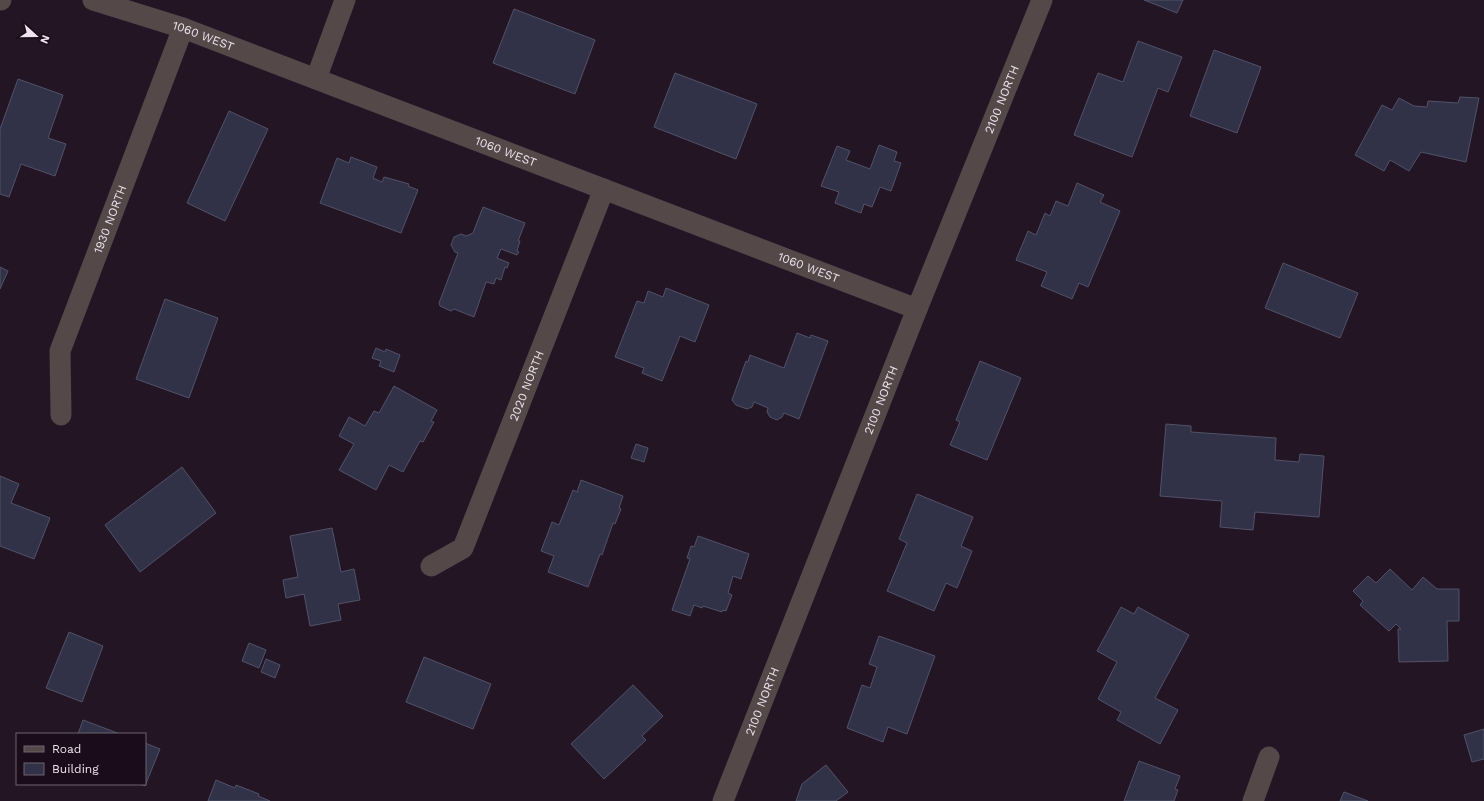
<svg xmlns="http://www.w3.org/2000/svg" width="1484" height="801" viewBox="0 0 1484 801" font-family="'Work Sans',sans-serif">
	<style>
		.building { fill: #313247; stroke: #515269 }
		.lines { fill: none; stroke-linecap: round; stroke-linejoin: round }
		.minor { stroke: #544849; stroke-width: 21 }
		.labels { text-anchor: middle; stroke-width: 3; stroke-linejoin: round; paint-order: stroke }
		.street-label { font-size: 12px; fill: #eee3ee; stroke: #1b0c1b }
	</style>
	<rect width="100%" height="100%" fill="#241525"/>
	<g class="building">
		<polygon points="1144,0 1183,0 1177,13"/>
		<polygon points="514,9 595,40 575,94 493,63"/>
		<polygon points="1138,41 1182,57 1168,92 1158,88 1132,157 1074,135 1098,73 1123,82"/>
		<polygon points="1214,50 1261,67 1237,133 1190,116"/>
		<polygon points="675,73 757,104 736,159 654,127"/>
		<polygon points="18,79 63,95 48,138 66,144 55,176 21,164 9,197 0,194 0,129"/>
		<polygon points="1460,97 1479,98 1466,162 1421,152 1409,171 1390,160 1384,171 1355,155 1382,105 1392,110 1399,98 1414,106 1427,107 1428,101 1458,103"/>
		<polygon points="229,111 268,129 225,221 187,203"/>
		<polygon points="879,145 897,152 894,161 901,163 891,191 880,187 872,207 864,204 861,213 835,203 839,192 821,186 837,146 850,151 846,160 870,169"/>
		<polygon points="351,157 377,167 373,178 382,182 384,177 409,184 408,186 418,190 401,233 320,203 337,158 349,163"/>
		<polygon points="1077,183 1104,195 1100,202 1120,211 1088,287 1079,283 1072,299 1041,286 1047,272 1016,260 1028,231 1036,235 1045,213 1050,216 1056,201 1068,206"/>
		<polygon points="483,207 525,223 518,241 520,241 517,251 519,252 517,255 501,249 497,258 509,263 507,268 505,267 501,280 496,278 494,284 486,282 474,317 454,309 451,311 440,306 439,303 458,253 455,252 451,245 454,237 461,234 466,236 473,233"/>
		<polygon points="1283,263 1358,293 1340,338 1265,308"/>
		<polygon points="0,267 8,271 0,289"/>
		<polygon points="666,288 709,305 695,342 680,336 662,381 642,373 644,368 615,357 637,301 644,303 648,291 663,297"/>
		<polygon points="165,299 218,318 189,398 136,379"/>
		<polygon points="797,333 810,338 811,335 828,341 799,419 784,413 782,417 777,420 770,417 767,412 768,408 754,402 752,407 747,409 736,405 732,400 746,361 748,362 750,355 784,368"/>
		<polygon points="376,348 385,352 386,349 400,355 394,372 379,366 381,361 372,358"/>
		<polygon points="980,361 1021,378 987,460 950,445 960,422 956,420"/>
		<polygon points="394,386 437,410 431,421 434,422 423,442 420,441 403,472 389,465 376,490 339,470 354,444 339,436 349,417 365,426 374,411 379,413"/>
		<polygon points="1166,424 1191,426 1191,432 1276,438 1275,460 1299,462 1300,454 1324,456 1319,517 1255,512 1253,530 1220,527 1222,501 1160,496"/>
		<polygon points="636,444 648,448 644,462 631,458"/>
		<polygon points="182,467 216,513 140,572 105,525"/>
		<polygon points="0,476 19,484 11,503 50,518 34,559 0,546"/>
		<polygon points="581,480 623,496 619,508 621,509 615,524 613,523 602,555 600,554 588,587 548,572 554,556 541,551 552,522 559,525 573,490 577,492"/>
		<polygon points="917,494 973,517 961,546 972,551 957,588 946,583 934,611 887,591 907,543 899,539"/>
		<polygon points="332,528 341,572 354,569 360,600 338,604 341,620 310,626 304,594 286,598 283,580 298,577 290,536"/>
		<polygon points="698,536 749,554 741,579 733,576 728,593 732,595 726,611 723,610 722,612 703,606 702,608 694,605 690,616 672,610 690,559 687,558 691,546 694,547"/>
		<polygon points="1390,569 1412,590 1423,577 1437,589 1459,589 1459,621 1447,621 1448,661 1399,662 1398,629 1401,629 1396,624 1389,631 1360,605 1363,601 1353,591 1368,576 1376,583"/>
		<polygon points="1121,607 1134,614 1138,607 1189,635 1155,698 1178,710 1160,744 1117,720 1121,712 1098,699 1117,662 1097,651"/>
		<polygon points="69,632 103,646 82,702 46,688"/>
		<polygon points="879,636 935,656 907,734 888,727 883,742 847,728 862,685 870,688 877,667 869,664"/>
		<polygon points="249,643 266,650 259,668 242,661"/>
		<polygon points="424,657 491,684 473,729 406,702"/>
		<polygon points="266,659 280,665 275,678 261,672"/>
		<polygon points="633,685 663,716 642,736 646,740 604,779 571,744"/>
		<polygon points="83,720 120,734 78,734"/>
		<polygon points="1484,729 1484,759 1472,762 1464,735"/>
		<polygon points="145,743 160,749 145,786 140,784 145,784"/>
		<polygon points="1139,761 1180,776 1175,789 1178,790 1174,801 1124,801"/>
		<polygon points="826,765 848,792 836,801 796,801 802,784"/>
		<polygon points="216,780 235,788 236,785 259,794 258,796 270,801 208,801"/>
		<polygon points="1344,792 1368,801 1340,801"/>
	</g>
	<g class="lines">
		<g class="minor">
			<polyline points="0,0 1,0"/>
			<path id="s1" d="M93 0 183 28 917 309"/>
			<polyline points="316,79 345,0"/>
			<path id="s2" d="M61 415 60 351 183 28"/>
			<path id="s3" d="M431 566 463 548 604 189"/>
			<path id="s4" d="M723 801 917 309 1042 0"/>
			<polyline points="1253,801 1269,757"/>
		</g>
	</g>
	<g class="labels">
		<g class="street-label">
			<text dy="4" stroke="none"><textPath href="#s1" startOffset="116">1060 WEST</textPath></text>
			<text dy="4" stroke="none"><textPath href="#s4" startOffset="755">2100 NORTH</textPath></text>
			<text dy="4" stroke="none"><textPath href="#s1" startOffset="440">1060 WEST</textPath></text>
			<text dy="4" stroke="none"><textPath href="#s2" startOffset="205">1930 NORTH</textPath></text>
			<text dy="4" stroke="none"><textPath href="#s1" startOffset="764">1060 WEST</textPath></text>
			<text dy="4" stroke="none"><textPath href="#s3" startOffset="211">2020 NORTH</textPath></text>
			<text dy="4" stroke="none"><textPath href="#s4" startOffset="431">2100 NORTH</textPath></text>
			<text dy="4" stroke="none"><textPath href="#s4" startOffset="107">2100 NORTH</textPath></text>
		</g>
	</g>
	<rect x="16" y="733" width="130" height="52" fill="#1b0c1b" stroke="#6f626f"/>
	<rect x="24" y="746" width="20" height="6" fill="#544849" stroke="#6f626f"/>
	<text x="52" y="753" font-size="12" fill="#eee3ee">Road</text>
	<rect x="24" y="763" width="20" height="12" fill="#313247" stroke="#6f626f"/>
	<text x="52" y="773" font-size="12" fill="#eee3ee">Building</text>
	<g transform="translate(36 36) rotate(111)" stroke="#1b0c1b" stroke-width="3" paint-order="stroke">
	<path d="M0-3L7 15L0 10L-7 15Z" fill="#eee3ee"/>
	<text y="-6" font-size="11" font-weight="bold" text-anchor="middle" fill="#eee3ee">N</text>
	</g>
</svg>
